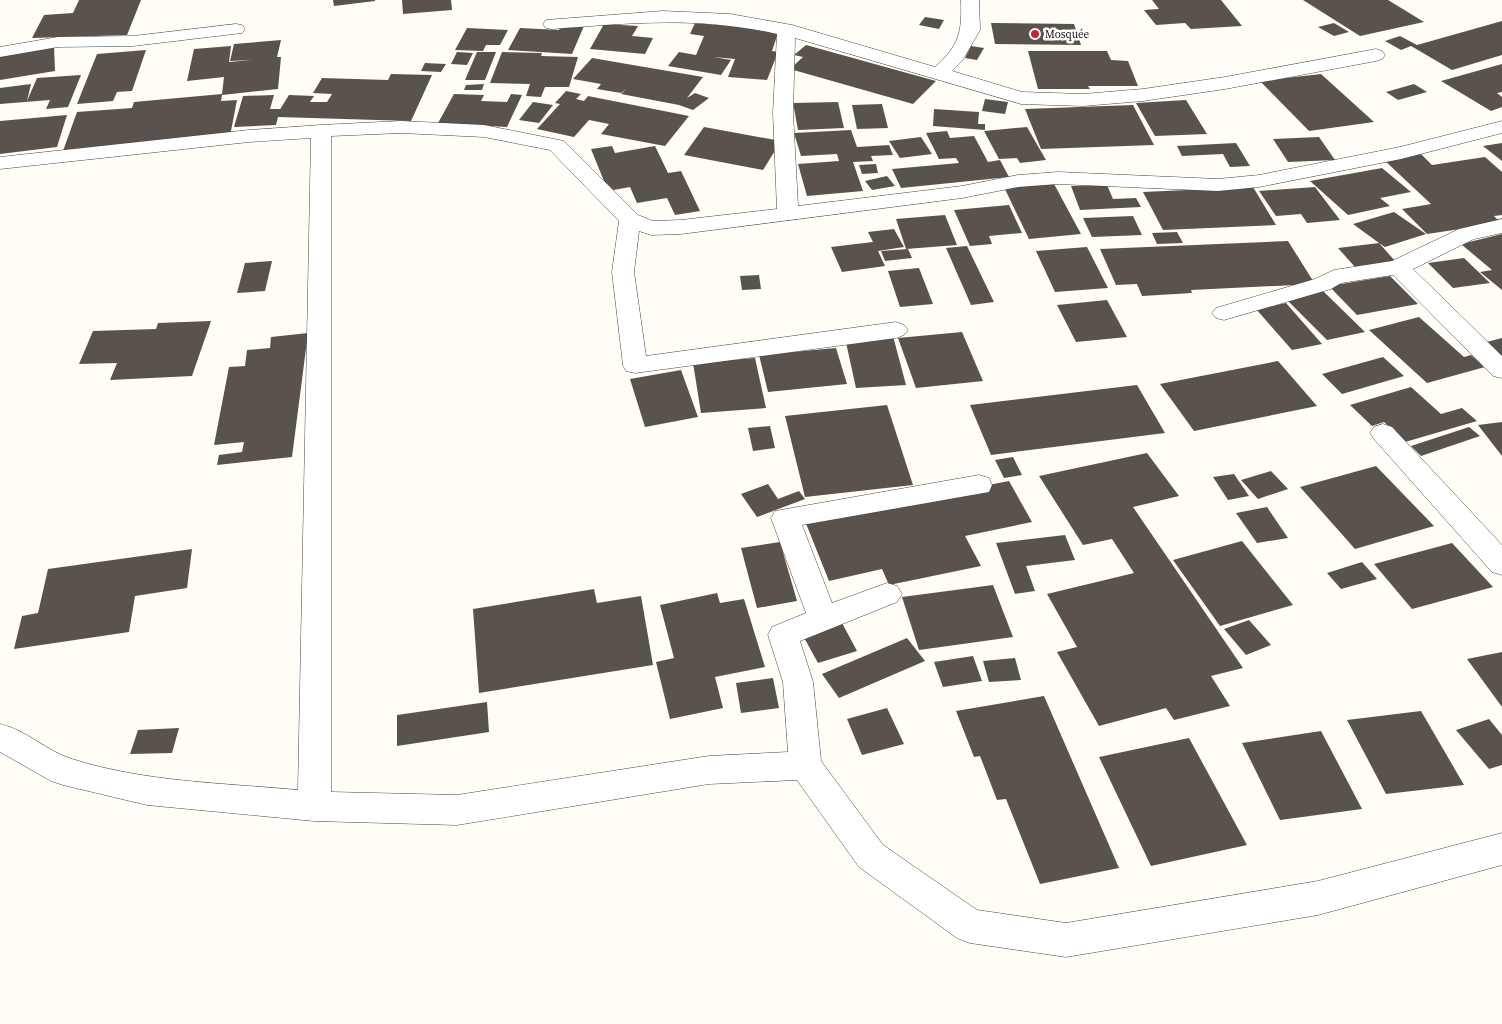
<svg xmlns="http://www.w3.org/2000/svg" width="1502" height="1024" viewBox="0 0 1502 1024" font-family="'Source Serif 4',serif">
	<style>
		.building { fill: #5a524d }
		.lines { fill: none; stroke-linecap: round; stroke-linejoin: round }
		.minor-casing { stroke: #444; stroke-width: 1 }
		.minor { fill: #fff; fill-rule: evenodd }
		.poi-dot { fill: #c4262e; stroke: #fff; stroke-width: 2 }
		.labels { text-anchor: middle; stroke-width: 5; stroke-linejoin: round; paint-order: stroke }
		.far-poi-label { font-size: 11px; fill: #111; stroke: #fff; text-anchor: start }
	</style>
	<rect width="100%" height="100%" fill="#fffdf5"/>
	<g class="building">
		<polygon points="79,0 141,0 127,35 32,38 44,15 73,13"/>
		<polygon points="333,0 375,0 375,1 334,6"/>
		<polygon points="402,0 451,0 452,10 403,14"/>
		<polygon points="1152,0 1221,0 1242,26 1191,29 1185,23 1156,25 1144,10 1159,9"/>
		<polygon points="1303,0 1388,0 1424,22 1360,36"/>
		<polygon points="925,17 944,20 939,29 919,25"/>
		<polygon points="1502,21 1502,55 1452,70 1411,46 1401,50 1385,41 1400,36 1417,45"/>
		<polygon points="695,23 779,30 772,51 778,52 767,80 728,77 735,59 714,57 731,60 721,75 668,66 679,52 696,55 704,36 690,34"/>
		<polygon points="991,23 1074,24 1081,45 995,44"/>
		<polygon points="1334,23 1349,32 1334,36 1318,27"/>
		<polygon points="562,24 584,26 572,54 508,50 520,28 559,30"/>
		<polygon points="604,24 638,26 632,36 653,38 645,54 590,49"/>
		<polygon points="467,28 508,30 500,45 486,45 483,51 455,50"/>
		<polygon points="281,40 277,57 281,57 278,89 222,95 221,101 237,100 230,136 63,151 77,112 132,108 134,102 222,94 224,77 187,81 194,49 231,46 229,62 252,60 230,61 234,44"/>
		<polygon points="806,45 936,81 913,104 790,69 803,57 794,55"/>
		<polygon points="54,46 55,71 0,80 0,55"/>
		<polygon points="971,46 984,48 977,60 965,58"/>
		<polygon points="146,50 132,91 117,92 113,101 77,104 97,54"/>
		<polygon points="1028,51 1107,51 1111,60 1128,61 1138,86 1088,86 1090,89 1038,89"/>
		<polygon points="457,52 473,53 467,65 451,64"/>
		<polygon points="477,52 496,52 485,80 465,80"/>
		<polygon points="502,52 542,53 541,56 578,57 569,87 545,87 541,97 526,96 530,84 490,83"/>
		<polygon points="592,58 703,77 687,98 695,93 709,98 693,110 679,105 621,94 626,89 621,93 597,89 601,84 573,79"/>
		<polygon points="425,63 446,64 441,72 421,71"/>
		<polygon points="1502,64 1502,92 1497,93 1502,97 1502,107 1491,111 1441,81"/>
		<polygon points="391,74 432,75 411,121 278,117 276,125 234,127 243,96 274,95 270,109 280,109 279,111 289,95 314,96 310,102 327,102 332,94 313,93 322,78 388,80"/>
		<polygon points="1321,74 1374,122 1309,131 1260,81"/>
		<polygon points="81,75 68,107 46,109 50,100 0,104 0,88 31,84 27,101 37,78"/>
		<polygon points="484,84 482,90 464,90 466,85"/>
		<polygon points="1414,84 1427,92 1398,100 1386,92"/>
		<polygon points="566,91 581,94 576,99 584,101 588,96 689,116 665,146 601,134 609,124 589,120 574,137 537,129 560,104 555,103"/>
		<polygon points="454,94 484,95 481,101 507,102 511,94 522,95 507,127 438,123"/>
		<polygon points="985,99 1008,102 1005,114 982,111"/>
		<polygon points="1186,100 1207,134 1155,136 1136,103"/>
		<polygon points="533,102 553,105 539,123 519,120"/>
		<polygon points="838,102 844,128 798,130 793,103"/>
		<polygon points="882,104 888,128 857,129 852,105"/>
		<polygon points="1133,105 1154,145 1041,149 1025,109"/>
		<polygon points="934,109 979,112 978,124 985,124 985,130 933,126"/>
		<polygon points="67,115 57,147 0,154 0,121"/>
		<polygon points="704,127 781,141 763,170 684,155"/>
		<polygon points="1027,127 1046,160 1020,163 1017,158 999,159 984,131"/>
		<polygon points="851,130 857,147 889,145 893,155 871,156 873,161 853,162 863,191 807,196 798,164 839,161 837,154 801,156 794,133"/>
		<polygon points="947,131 950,138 974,136 988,162 1000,160 1009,177 901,188 892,169 959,163 956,158 939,159 926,133"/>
		<polygon points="921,137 932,154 900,158 889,141"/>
		<polygon points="1319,137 1335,160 1288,162 1273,139"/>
		<polygon points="1236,143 1250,166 1230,167 1223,154 1182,156 1177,146"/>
		<polygon points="1502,143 1502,161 1483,146"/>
		<polygon points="612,146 615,153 655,146 668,173 681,171 700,211 675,215 667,198 637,203 630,187 608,191 591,149"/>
		<polygon points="1421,154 1432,165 1485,157 1502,172 1502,215 1494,216 1501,223 1427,234 1402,209 1431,204 1383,159"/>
		<polygon points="876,164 878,173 862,174 859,165"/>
		<polygon points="1382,168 1411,192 1380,198 1390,206 1348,215 1310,181"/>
		<polygon points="887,176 895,186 872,190 865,181"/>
		<polygon points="1053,182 1081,234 1029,239 1003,185"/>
		<polygon points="1107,185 1113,199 1136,198 1141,207 1080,210 1071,186"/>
		<polygon points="1253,187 1276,225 1163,230 1143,192"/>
		<polygon points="1315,187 1340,220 1307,223 1301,214 1276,216 1259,191"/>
		<polygon points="1009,205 1022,233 989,236 992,244 970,246 954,210"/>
		<polygon points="1394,212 1426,234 1385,247 1379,243 1396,262 1355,267 1338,248 1379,243 1353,224"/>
		<polygon points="945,215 957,245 906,249 896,219"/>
		<polygon points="1133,216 1142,235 1092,237 1083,218"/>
		<polygon points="894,229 904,247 878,251 885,266 842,272 831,247 873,242 868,232"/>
		<polygon points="1177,232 1183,243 1157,244 1152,233"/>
		<polygon points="1502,234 1502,290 1480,272 1492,270 1461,244"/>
		<polygon points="1288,241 1315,284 1191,290 1192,293 1142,296 1137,284 1116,285 1100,249"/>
		<polygon points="967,246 994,302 971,305 946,248"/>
		<polygon points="1087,247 1108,288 1055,292 1036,251"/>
		<polygon points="908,249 912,258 885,261 881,251"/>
		<polygon points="1464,258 1490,283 1453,288 1428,263"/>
		<polygon points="272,261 265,291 237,293 245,263"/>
		<polygon points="919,268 933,304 900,307 888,271"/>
		<polygon points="759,275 761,289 742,290 740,276"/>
		<polygon points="1390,276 1418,304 1357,315 1329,286"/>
		<polygon points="1321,289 1365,332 1327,340 1284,297"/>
		<polygon points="1107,300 1127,337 1076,342 1057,305"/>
		<polygon points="1286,303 1322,344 1292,350 1256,309"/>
		<polygon points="1419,317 1464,357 1471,355 1485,367 1427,383 1369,330"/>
		<polygon points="211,321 192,376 110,380 117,363 79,364 93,331 156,329 158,323"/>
		<polygon points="962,332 983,381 916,388 898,338"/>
		<polygon points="308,333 292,457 217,465 219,455 242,452 244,442 214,445 229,367 245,366 247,350 270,348 271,337"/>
		<polygon points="893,336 906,385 856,388 845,338"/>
		<polygon points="1502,338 1502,364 1479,344"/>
		<polygon points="836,348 847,384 768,392 759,355"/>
		<polygon points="1383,357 1404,376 1342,394 1322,374"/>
		<polygon points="755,358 766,408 701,413 693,363"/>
		<polygon points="1278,361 1317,406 1194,431 1160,384"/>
		<polygon points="681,370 698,417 645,427 630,379"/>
		<polygon points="1137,385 1165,433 991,455 970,405"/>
		<polygon points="1411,387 1441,414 1462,408 1477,421 1405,442 1384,422 1372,426 1350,405"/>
		<polygon points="887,405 913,485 805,497 785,416"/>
		<polygon points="1502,422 1502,456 1478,425"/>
		<polygon points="770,426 775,448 753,451 748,428"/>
		<polygon points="1469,427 1480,436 1421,456 1411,446"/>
		<polygon points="1147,453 1179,496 1133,507 1243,668 1211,676 1230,706 1174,720 1166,708 1099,726 1057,652 1077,647 1047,594 1134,573 1112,539 1083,545 1039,476"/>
		<polygon points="1013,457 1022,475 1004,478 995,460"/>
		<polygon points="1376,466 1434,526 1355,549 1300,487"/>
		<polygon points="1271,471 1288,489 1258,499 1241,480"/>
		<polygon points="1234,474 1249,496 1228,500 1213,477"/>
		<polygon points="1009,481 1032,522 965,536 981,566 889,585 882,569 829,581 805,521"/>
		<polygon points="768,484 778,499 799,491 805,499 757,517 741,494"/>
		<polygon points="1267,507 1288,538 1257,543 1236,513"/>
		<polygon points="1065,535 1075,560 1026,566 1035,591 1015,594 996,543"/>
		<polygon points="1242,541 1293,605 1220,626 1173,560"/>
		<polygon points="780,542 797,601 757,608 741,548"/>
		<polygon points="1452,543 1493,587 1412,609 1374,564"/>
		<polygon points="192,549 187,588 135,596 129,632 14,649 22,616 38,613 48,569"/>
		<polygon points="1362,562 1377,579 1341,589 1327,573"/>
		<polygon points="993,585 1013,637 919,650 902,597"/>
		<polygon points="594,589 597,603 641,596 653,665 479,693 473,609"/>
		<polygon points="717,593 720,603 744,599 765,667 715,677 723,708 670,719 656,662 674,658 660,605"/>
		<polygon points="1249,620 1271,645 1246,655 1224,629"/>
		<polygon points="841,621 857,651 818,663 802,634"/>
		<polygon points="907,638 925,661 839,698 822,674"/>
		<polygon points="1502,652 1502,707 1467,659"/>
		<polygon points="973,656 982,681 943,687 934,662"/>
		<polygon points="1015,658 1021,680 989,682 983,661"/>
		<polygon points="773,678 779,708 741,713 736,683"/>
		<polygon points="1044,696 1119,868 1040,884 1006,799 997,800 980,756 974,757 956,711"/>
		<polygon points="487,702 489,732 397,746 397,715"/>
		<polygon points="887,708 904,744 862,755 847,719"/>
		<polygon points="1421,711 1464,785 1386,794 1347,720"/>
		<polygon points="1489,719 1502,735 1502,765 1489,769 1456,730"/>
		<polygon points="179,728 172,753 130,754 138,730"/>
		<polygon points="1321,731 1362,809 1280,820 1242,743"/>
		<polygon points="1189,738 1247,845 1151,866 1099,757"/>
	</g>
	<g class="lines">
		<g class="minor-casing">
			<g id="minor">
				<path d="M961 0H979L980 30 962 61 952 71 1022 92 1083 94 1143 89 1225 77 1376 49 1382 51 1385 55 1382 59 1376 61 1225 89 1143 101 1083 106 1021 104 795 38 793 113 798 206 962 186 1018 175 1058 172 1218 179 1259 175 1400 147 1502 121V133L1401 159 1259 187 1218 191 1058 184 1018 187 962 198 681 234 651 235 639 231 634 272 646 356 896 322 904 325 908 330 904 335 896 338 635 373 626 371 623 365 612 272 619 221 550 150 484 137 401 133 331 136V792L457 795 709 756 788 752 783 682 768 635 772 627 806 613 771 518 775 511 979 475 989 478 992 485 989 492 802 525 832 603 887 583 897 586 902 594 897 602 800 641 813 682 821 761 883 845 977 910 1066 923 1318 881 1502 833V865L1318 915 1066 957 970 943 957 938 859 867 797 780 709 784 457 825 314 821 147 805 63 785 51 781 0 752V724C27 730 46 751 72 759 144 782 223 783 298 790L311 138 249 142 0 169V157L249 130 321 125 401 121 484 125 564 141 638 215 653 221 681 220 777 209 773 113 777 34C698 16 631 23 552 29L546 28 543 24 546 20 663 11 730 14 792 25 935 67C960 45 962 31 961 0Z"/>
				<polygon points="236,24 242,25 245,29 242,33 133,46 58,47 0,57 0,47 58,37 133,36"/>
				<polygon points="1502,219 1502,233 1474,239 1413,269 1502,356 1502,378 1493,376 1393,275 1341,283 1331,289 1224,320 1216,318 1212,313 1216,308 1315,279 1334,270 1392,261 1459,229"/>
				<polygon points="1383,424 1392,427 1502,545 1502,575 1492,572 1374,439 1370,433 1374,427"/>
			</g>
		</g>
		<use href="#minor" class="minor"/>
	</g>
	<circle class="poi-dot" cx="1035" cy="34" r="5"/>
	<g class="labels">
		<g class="far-poi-label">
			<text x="1045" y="38">Mosquée</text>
		</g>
	</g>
</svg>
